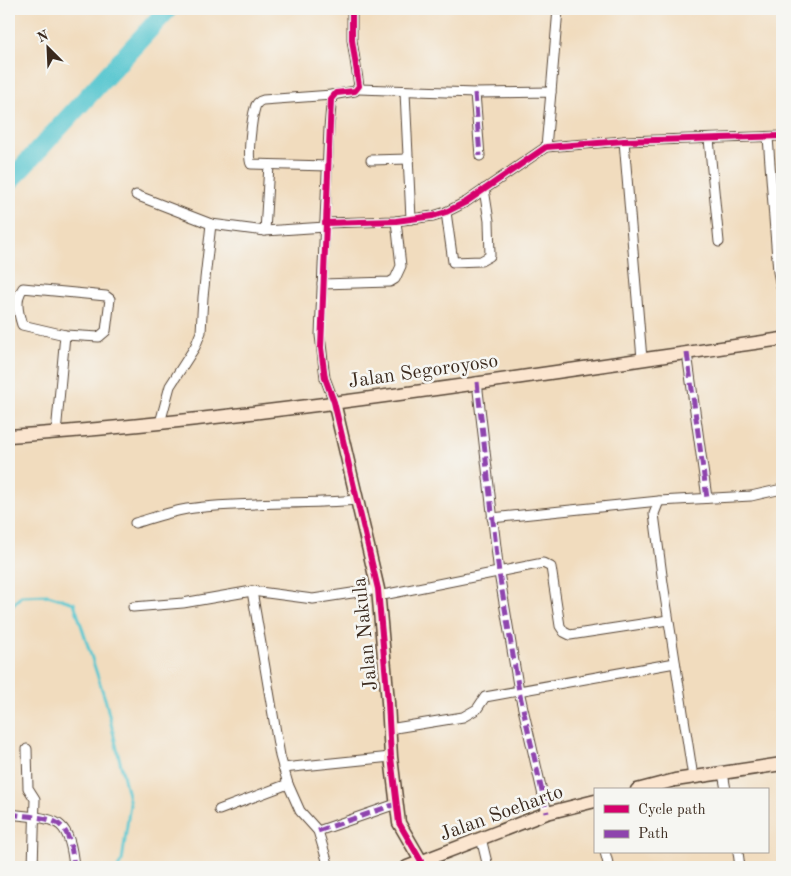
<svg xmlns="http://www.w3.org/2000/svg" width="791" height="876" viewBox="0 0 791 876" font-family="'Old Standard TT',serif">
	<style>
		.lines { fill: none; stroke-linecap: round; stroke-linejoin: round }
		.stream { stroke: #5ac7d0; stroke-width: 3 }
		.river { stroke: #5ac7d0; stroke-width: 19 }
		.street-casing { stroke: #564536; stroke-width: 11 }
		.secondary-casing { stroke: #564536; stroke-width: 15 }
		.street { stroke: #fff; stroke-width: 9 }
		.secondary { stroke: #fbe5cf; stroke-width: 12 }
		.quiet { stroke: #8e44ad; stroke-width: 5; stroke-dasharray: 10 5; stroke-linecap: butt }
		.cycleway-casing { stroke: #f6f6f2; stroke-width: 9 }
		.cycleway { stroke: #d6006c; stroke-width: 6 }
		.labels { text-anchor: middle; stroke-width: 5; stroke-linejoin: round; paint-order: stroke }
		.street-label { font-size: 20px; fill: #3b2a1e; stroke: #f6f6f2 }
	</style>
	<rect width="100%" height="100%" fill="#f6f6f2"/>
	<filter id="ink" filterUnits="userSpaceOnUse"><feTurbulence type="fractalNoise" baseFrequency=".02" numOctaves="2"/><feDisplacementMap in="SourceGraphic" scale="10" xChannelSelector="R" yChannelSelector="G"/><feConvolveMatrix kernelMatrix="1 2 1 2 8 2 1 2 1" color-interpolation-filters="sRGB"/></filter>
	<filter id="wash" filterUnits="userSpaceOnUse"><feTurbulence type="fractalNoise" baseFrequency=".0096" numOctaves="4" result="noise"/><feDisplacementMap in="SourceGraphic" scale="20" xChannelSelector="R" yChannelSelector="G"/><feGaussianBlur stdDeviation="1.12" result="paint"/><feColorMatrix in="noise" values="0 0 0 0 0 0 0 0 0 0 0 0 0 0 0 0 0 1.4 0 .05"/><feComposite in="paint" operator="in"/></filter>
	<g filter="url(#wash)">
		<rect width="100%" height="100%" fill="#f1dcbe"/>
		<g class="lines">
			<polyline class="stream" points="9,610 21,596 48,595 74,603 106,702 130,804 122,861 118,867"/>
			<polyline class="river" points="9,182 168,9"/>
		</g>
	</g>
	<g filter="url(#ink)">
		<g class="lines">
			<g class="street-casing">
				<g id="street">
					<polyline points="359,89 475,93 551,92 546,147"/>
					<polyline points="405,92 411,219"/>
					<polyline points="551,92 558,9"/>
					<polyline points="475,93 480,156"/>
					<polyline points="768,137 778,272 782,292"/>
					<polyline points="709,139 719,242"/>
					<polyline points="624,141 642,359"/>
					<polyline points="371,160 409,159"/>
					<path d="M328 166 251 164C247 157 252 117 255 108 256 103 259 101 263 100L332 95"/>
					<polyline points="136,195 211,224 265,231 325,227"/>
					<polyline points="446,212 453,262 481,261 490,256 489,221 484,189"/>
					<polyline points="325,223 396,221 433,216 446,212 466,202 546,147 624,141 782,136"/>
					<polyline points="265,231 269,165"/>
					<polyline points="322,284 390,282 395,279 401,266 396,221"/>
					<path d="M23 288 106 296 110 299 106 331 99 337 65 335 22 325C18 312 15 299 23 288Z"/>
					<polyline points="687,353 707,498"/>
					<polyline points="477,382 499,573 519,691 547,813"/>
					<polyline points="334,402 325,378 320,335 329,128 332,95 355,91 359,86 352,40 352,9"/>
					<polyline points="160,423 170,386 195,347 201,332 203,297 211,224"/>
					<polyline points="56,433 65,335"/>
					<polyline points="659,501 654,514 663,583 693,777"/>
					<polyline points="492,518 659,501 751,496 782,489"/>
					<path d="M135 523C152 518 169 512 187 509 243 501 300 505 357 500"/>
					<polyline points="252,591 280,756 288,784 300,811 318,831 329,867"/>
					<polyline points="378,596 543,563 551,567 560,626 564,632 570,635 668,620"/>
					<polyline points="133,607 183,603 252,591 313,599 378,589"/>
					<polyline points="389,729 463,717 477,709 485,697 675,663"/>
					<polyline points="27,749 28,788 35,799 33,867"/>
					<polyline points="283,768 391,757"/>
					<polyline points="723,773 726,790"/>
					<polyline points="219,810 288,784"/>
					<path d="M9 814C55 820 69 814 74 867"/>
					<polyline points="318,831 396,804"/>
					<polyline points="481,838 488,867"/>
					<polyline points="605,852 609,867"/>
					<polyline points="738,852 740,867"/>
				</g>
			</g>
			<g class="secondary-casing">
				<g id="secondary">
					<polyline points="334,402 378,589 388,702 391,757 399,823 421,861"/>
					<path d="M9 436C268 418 525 376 782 339"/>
					<polyline points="637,790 675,780 782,764"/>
					<polyline points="407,867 547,813 595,801"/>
				</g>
			</g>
			<use href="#street" class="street"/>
			<use href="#secondary" class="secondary"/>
			<g class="quiet">
				<polyline points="475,93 480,156"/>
				<polyline points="687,353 707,498"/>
				<polyline points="477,382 499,573 519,691 547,813"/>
				<path d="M9 814C55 820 69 814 74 867"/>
				<polyline points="318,831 396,804"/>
			</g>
			<g class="cycleway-casing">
				<g id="cycleway">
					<polyline points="352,9 352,40 359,86 355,91 336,93 331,99 321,348 325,378 334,402 378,589 388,702 391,757 399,823 421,861"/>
					<polyline points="325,223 396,221 433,216 446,212 466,202 546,147 624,141 782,136"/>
				</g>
			</g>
			<use href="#cycleway" class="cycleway"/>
		</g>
	</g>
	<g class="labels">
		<g class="street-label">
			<text transform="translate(423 370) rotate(-8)" y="7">Jalan Segoroyoso</text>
			<text transform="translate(364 634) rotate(-96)" y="7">Jalan Nakula</text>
			<text transform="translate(501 812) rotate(-20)" y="7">Jalan Soeharto</text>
		</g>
	</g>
	<rect width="791" height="876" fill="none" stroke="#f6f6f2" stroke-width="30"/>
	<rect x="594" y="788" width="175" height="65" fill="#f6f6f2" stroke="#aba49d"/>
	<rect x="604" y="805" width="25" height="8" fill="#d6006c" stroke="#aba49d"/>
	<text x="638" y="814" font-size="15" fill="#3b2a1e">Cycle path</text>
	<rect x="604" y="830" width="25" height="8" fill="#8e44ad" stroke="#aba49d"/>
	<text x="638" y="838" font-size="15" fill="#3b2a1e">Path</text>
	<g transform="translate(48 48) rotate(336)" stroke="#f6f6f2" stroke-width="4" paint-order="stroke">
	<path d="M0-4L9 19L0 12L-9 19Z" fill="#3b2a1e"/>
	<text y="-8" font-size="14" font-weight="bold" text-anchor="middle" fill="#3b2a1e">N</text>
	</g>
</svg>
